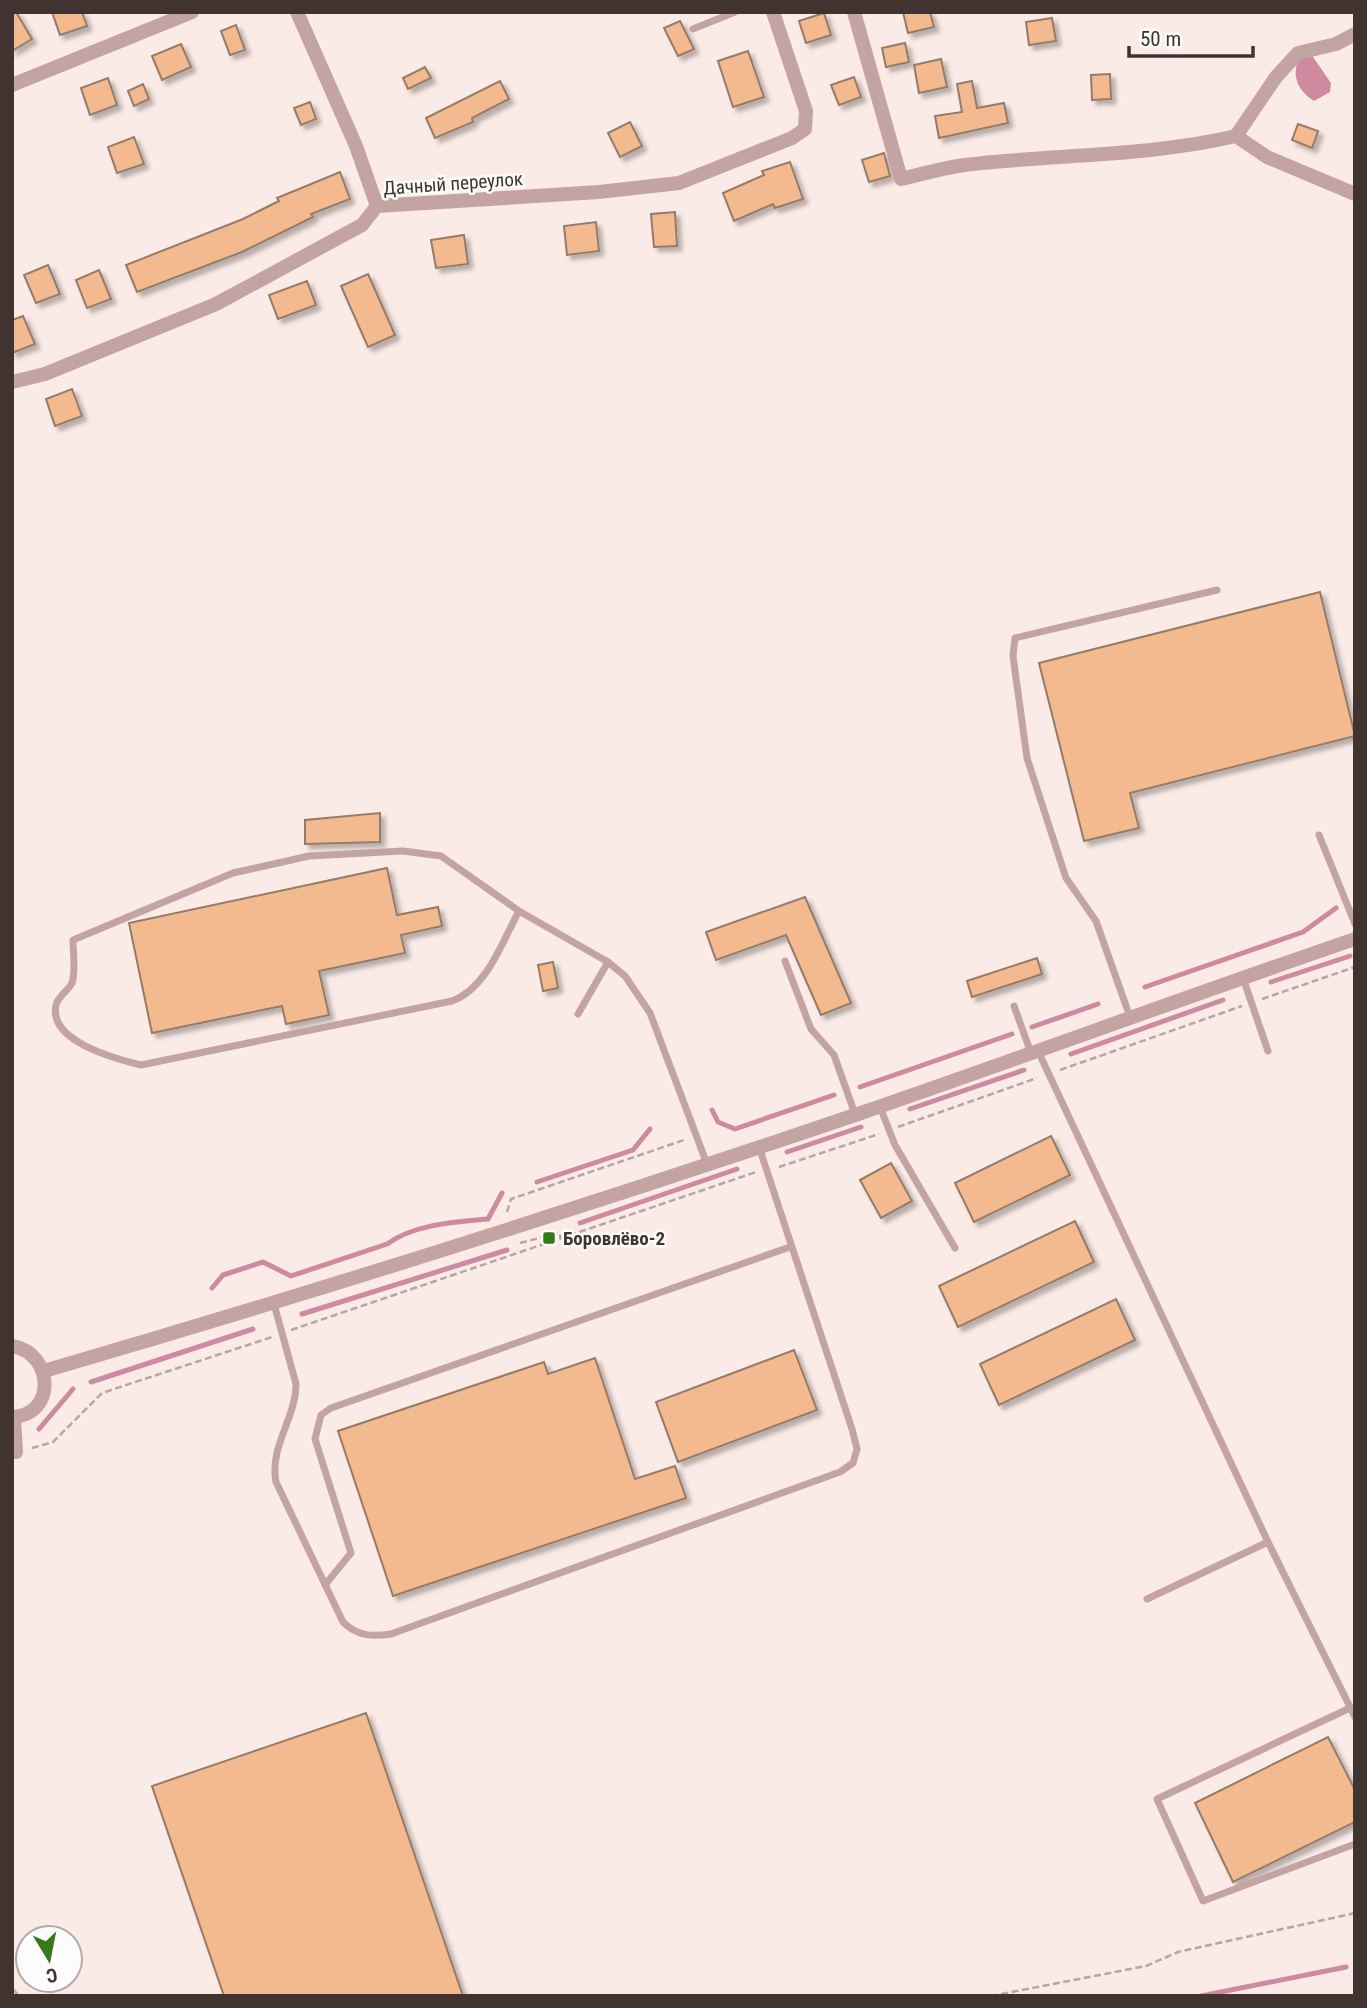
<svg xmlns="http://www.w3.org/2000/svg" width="1367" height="2008" viewBox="0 0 1367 2008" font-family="'Roboto Condensed',sans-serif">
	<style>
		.water { fill: #ce8aa1 }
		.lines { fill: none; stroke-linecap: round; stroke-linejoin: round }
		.stream { stroke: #ce8aa1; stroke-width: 5 }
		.building { fill: #f3ba8f; stroke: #957b68; stroke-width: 2; filter: url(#shadow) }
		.path { stroke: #b6a7a3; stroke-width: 2.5; stroke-dasharray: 7 3.5; stroke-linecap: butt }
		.service { stroke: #c4a3a3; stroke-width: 7 }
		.minor { stroke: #c4a3a3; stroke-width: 14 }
		.poi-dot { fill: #387a19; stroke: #fcfcfc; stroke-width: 2.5 }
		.labels { text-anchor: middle; stroke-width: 5; stroke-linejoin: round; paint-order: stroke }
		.street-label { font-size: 19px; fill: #41332f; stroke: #fcfcfc }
		.poi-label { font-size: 19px; font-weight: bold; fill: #41332f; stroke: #fcfcfc; text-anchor: start }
	</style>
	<defs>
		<filter id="shadow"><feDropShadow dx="4.5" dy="4.5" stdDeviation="2" flood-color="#0004"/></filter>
	</defs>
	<rect width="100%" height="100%" fill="#faebe6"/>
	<path class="water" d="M1311 54 1331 83 1330 92 1314 101C1298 91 1291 76 1299 58Z"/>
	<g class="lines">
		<g class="stream">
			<polyline points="1271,982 1350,956"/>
			<polyline points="1145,987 1303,932 1336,908"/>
			<polyline points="1032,1027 1098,1004"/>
			<polyline points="1071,1054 1223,1000"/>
			<polyline points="860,1087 1012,1034"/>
			<polyline points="910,1109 1024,1070"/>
			<polyline points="712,1110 718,1122 735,1129 834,1095"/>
			<polyline points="787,1152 861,1127"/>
			<polyline points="537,1182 633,1150 650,1129"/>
			<polyline points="580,1223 737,1169"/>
			<path d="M212 1288 223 1275 263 1262 291 1276 387 1244C414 1224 456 1222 488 1219L502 1193"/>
			<polyline points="302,1314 507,1250"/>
			<polyline points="91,1382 253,1329"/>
			<polyline points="39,1429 73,1389"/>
			<polyline points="1201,1996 1346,1967"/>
		</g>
	</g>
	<g class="building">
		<polygon points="12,12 16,12 32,39 12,51"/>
		<polygon points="52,12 82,12 87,26 60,35"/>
		<polygon points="903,12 930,12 934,27 908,33"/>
		<polygon points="824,13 831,35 806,43 799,21"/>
		<polygon points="1052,18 1056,41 1029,45 1026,22"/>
		<polygon points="680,21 694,49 678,56 664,28"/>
		<polygon points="236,25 245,50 230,55 221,31"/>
		<polygon points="905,43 909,62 886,67 882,48"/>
		<polygon points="181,44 191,67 162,80 152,56"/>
		<polygon points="748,51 764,97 733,107 718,61"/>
		<polygon points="941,59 947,87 919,93 914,65"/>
		<polygon points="425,67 431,78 408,89 403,78"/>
		<polygon points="1110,74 1111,99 1092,100 1091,75"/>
		<polygon points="854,77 861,97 839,105 831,85"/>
		<polygon points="108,78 117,105 90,115 81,88"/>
		<polygon points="500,81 509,99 472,118 473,122 435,138 426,118"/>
		<polygon points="972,81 977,108 1004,103 1008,123 939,138 935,116 962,112 957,84"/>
		<polygon points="143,84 149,99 134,106 128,91"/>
		<polygon points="310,102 316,119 301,125 294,108"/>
		<polygon points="630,122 642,146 620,157 608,133"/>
		<polygon points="1298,124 1318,131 1312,148 1292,140"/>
		<polygon points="134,137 144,164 117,173 108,147"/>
		<polygon points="884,153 890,176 869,182 862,160"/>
		<polygon points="790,162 803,199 775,208 773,204 734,221 723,193 764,175 762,171"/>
		<polygon points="340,172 350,199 311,214 313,217 242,252 137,292 126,265 243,219 279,201 277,198"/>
		<polygon points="675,212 677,246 654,247 651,214"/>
		<polygon points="596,222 599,251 567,255 564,226"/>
		<polygon points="464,235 468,264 436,268 431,240"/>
		<polygon points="48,265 60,294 36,303 24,275"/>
		<polygon points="99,270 111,299 87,308 76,280"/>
		<polygon points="368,274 395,335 368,347 341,286"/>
		<polygon points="307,281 316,305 278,319 269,295"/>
		<polygon points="23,316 35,344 12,353 12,320"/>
		<polygon points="72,389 82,416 55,426 46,399"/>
		<polygon points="1320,592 1355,736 1130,793 1139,828 1084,841 1039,663"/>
		<polygon points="380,813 380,842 305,844 305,820"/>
		<polygon points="387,868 397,915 438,907 442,926 401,935 405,953 319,971 329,1015 286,1024 282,1006 152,1033 129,923"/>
		<polygon points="805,897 851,1003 821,1015 786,935 716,960 706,932"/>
		<polygon points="1037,958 1042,974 972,997 967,981"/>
		<polygon points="553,962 558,988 543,991 538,965"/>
		<polygon points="1051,1136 1070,1175 974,1222 955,1183"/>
		<polygon points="891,1163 912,1201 881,1218 860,1180"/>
		<polygon points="1075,1221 1094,1262 958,1327 939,1286"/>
		<polygon points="1116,1299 1135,1340 999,1405 980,1364"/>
		<polygon points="794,1350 817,1410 678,1462 656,1402"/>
		<polygon points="595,1358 635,1479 675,1466 686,1498 393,1596 338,1431 544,1362 548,1374"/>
		<polygon points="366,1713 463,1996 224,1996 152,1786"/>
		<polygon points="1328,1737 1355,1790 1355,1822 1233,1882 1195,1803"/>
	</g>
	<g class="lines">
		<g class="path">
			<polyline points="1262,999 1355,967"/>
			<polyline points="1060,1070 1242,1006"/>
			<polyline points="898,1127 1037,1078"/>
			<polyline points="779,1167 879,1134"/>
			<polyline points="507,1212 511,1199 687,1139"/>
			<polyline points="520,1243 559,1233 561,1238"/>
			<polyline points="291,1330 756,1172"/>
			<polyline points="32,1448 53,1442 102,1393 272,1337"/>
			<polyline points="13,1989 19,1996"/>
			<polyline points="991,1996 1146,1966 1178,1952 1355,1913"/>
		</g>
		<g class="service">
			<polyline points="693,29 735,12"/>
			<polyline points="1319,835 1355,924"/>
			<path d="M519 911C502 942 487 988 452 1001L141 1065C116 1059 48 1041 56 1005 58 996 68 991 72 983 76 972 73 952 73 940L233 873 309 856 403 851 441 856 519 911 608 962 625 976 650 1013 707 1164"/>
			<polyline points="785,961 811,1029 834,1055 855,1114"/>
			<polyline points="1243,978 1268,1051"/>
			<polyline points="1014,1006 1031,1053"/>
			<polyline points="578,1014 608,962"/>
			<polyline points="1130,1017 1096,921 1066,878 1027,758 1013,656 1015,638 1217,590"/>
			<polyline points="1038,1051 1268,1542 1355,1717"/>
			<polyline points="880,1107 895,1145 955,1248"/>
			<path d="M274 1304 296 1384C296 1418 269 1447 276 1482L343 1622C357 1636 372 1637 391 1634L840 1472 853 1463 857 1449 852 1429 759 1147"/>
			<polyline points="325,1585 351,1553 315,1439 321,1415 331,1408 790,1247"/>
			<polyline points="1147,1599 1268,1542"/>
			<polyline points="1350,1708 1157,1799 1203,1901 1355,1844"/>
		</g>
		<g class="minor">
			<polyline points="297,12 356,146 377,206"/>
			<path d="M854 12 901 179C922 174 943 168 964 165 1055 154 1146 157 1236 136L1276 77 1298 53 1336 44 1355 34"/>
			<polyline points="12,85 192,12"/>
			<polyline points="1236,136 1267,157 1355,194"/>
			<polyline points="12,382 45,374 216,304 362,225 377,206 599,192 679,183 792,138 805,129 806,111 773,12"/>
			<path d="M12 1346C54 1353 57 1415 12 1417"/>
			<path d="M44 1371C318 1291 588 1206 858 1114 1024 1057 1188 996 1355 939"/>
			<polyline points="14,1417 16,1452"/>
		</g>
	</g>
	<rect class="poi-dot" x="542" y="1231" width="14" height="14" rx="3.5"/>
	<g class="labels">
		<g class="street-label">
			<text transform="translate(453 183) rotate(-4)" y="7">Дачный переулок</text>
		</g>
		<g class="poi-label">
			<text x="563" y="1245">Боровлёво-2</text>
		</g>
	</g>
	<rect width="1367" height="2008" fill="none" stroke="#41332f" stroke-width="28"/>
	<g transform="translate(49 1959) rotate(170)"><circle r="33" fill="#fcfcfc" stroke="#b1acaa" stroke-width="2"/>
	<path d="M0-5L12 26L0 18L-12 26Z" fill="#387a19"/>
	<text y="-10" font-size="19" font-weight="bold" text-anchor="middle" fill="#41332f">С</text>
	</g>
	<path d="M1129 46v10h124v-10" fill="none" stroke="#41332f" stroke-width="3.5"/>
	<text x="1140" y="46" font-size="21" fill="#41332f" stroke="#fcfcfc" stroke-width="5" paint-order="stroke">50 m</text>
</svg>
